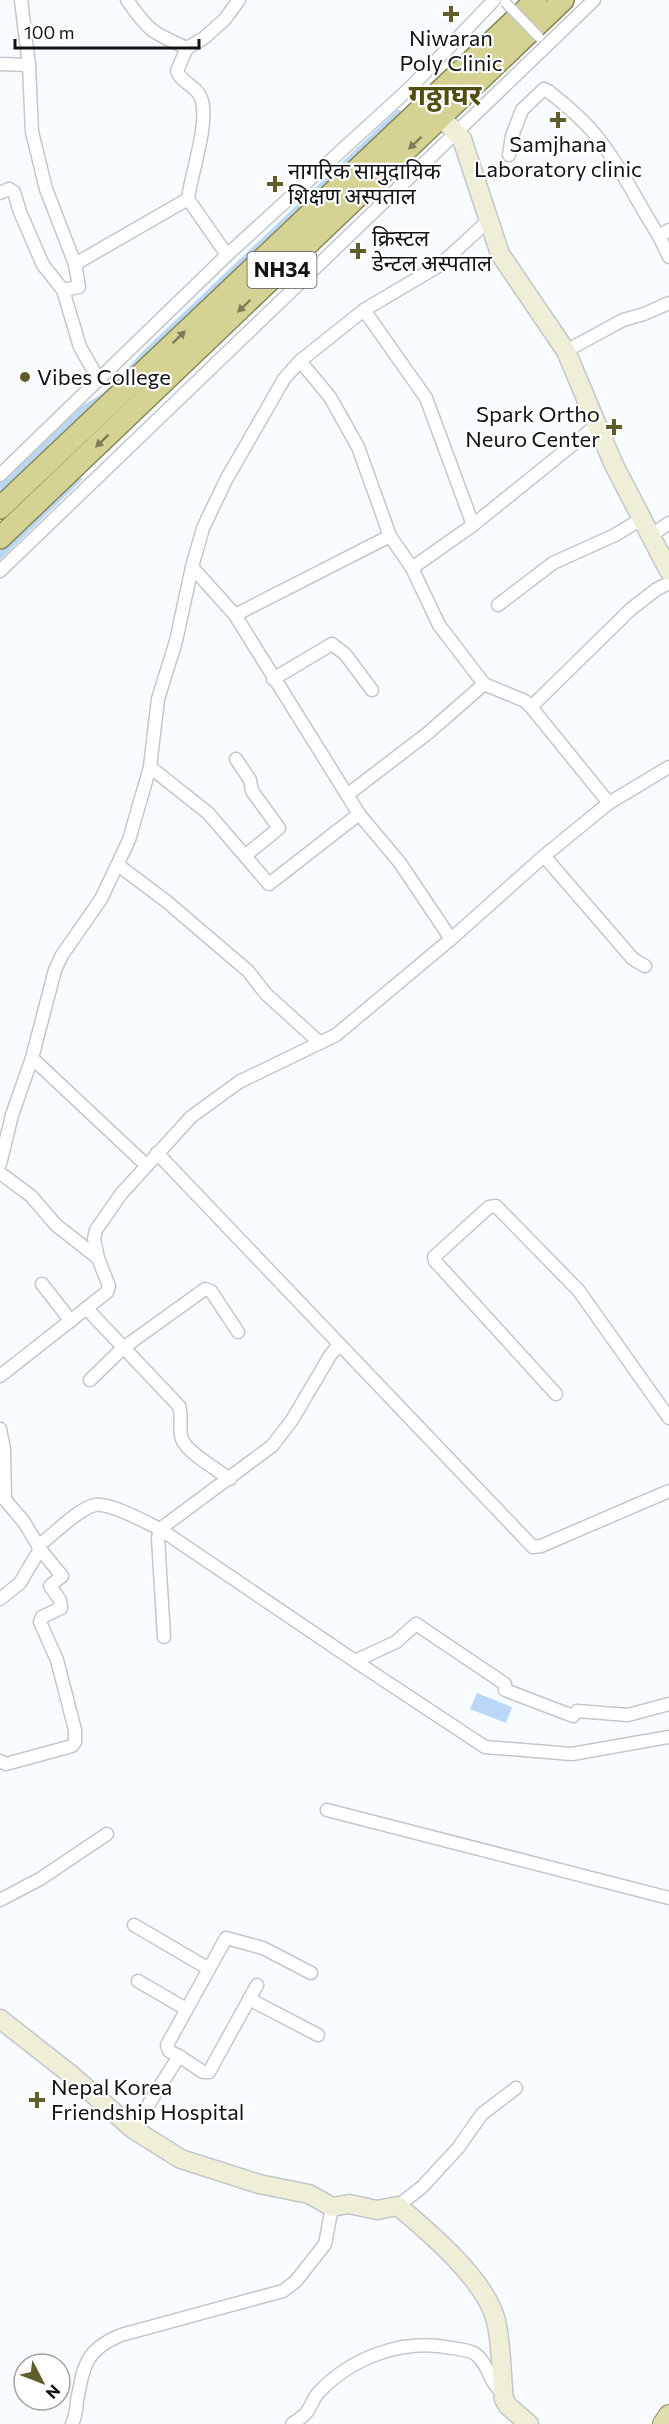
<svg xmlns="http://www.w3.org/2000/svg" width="669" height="2424" viewBox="0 0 669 2424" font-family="Commissioner,'Noto Sans Devanagari',sans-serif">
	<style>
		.green { fill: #bad7f7 }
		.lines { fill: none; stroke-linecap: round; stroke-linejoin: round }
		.minor-casing { stroke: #c3c7cc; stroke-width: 15 }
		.secondary-casing { stroke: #c3c7cc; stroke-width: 21 }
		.primary-casing { stroke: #898955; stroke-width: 22 }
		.trunk-casing { stroke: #898955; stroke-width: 24 }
		.minor { stroke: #fff; stroke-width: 12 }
		.secondary { stroke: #efeed6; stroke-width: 18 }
		.primary { stroke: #dfdeae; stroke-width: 20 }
		.trunk { stroke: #d4d393; stroke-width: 21 }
		.pedestrian-bridge-casing { stroke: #c3c7cc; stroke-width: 12; stroke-linecap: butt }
		.pedestrian-bridge { stroke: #fff; stroke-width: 9 }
		.oneway { fill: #7d7d5a }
		.poi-dot { fill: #5f5e2b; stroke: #fff; stroke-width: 2 }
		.labels { text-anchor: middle; stroke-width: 4.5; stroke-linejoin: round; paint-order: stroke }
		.shield { fill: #fff; stroke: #595a5b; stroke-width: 1.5 }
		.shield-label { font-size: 21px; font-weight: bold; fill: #121315 }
		.poi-label { font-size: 22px; fill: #121315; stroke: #fff; text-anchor: start }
		.district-label { font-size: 28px; font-weight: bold; fill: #504e11; stroke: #fff }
	</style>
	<rect width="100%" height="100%" fill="#f9fcff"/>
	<g class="green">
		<polygon points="397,110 400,110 402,113 0,494 0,481 68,415 103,393 116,381 143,351"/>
		<polygon points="79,477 83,479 0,560 0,551"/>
		<polygon points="477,1693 512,1707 506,1723 470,1709"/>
	</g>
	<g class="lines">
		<g class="minor-casing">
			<g id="minor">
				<polyline points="21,0 29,65 32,132 46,189 75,264 79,287 63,290 80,347 99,380"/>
				<path d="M127 0C148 30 152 33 187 48"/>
				<polyline points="0,64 29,65"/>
				<path d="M509 155 512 136 522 110 544 89 548 91C566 105 584 120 598 138 622 168 638 204 659 236L669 230"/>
				<polyline points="0,193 9,189 14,192 20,212 43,265 63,290"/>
				<path d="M188 199C191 173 210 122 201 98 197 86 181 83 177 71L187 48 204 38 225 19 239 0"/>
				<polyline points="188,199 227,255"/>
				<polyline points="659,236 669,257"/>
				<polyline points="75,264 188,199"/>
				<polyline points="364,310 426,398 473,525"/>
				<polyline points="566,351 623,320 644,314 669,303"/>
				<polyline points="300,361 330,397 358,447 390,536 412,568 439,625 484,684 525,701 531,707 609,803"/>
				<polyline points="0,475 227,255 412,86 494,0"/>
				<polyline points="652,535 669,523"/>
				<polyline points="192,567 235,615 359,814 400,863 451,939"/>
				<polyline points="412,568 473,525 597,425"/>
				<polyline points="0,571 594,0"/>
				<polyline points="498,605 553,563 615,535 643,518"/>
				<polyline points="235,615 390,536"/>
				<polyline points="273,679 332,644 345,654 372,690"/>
				<polyline points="531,707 631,609 657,589 669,583"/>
				<polyline points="236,759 250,780 252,791 279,828 246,855"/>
				<polyline points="150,767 208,813 269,884 359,814"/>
				<polyline points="347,795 428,733 484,684"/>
				<polyline points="544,856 633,959 645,966"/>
				<polyline points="118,865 166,901 248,971 266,994 320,1043"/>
				<polyline points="32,1058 146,1165"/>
				<polyline points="157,1153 533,1547 541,1546 669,1491"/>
				<polyline points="0,1164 12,1115 32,1058 55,970 62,955 101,899 129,840 150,767 158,699 176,641 192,567 203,528 226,480 284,379 300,361 364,310 440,265 488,221"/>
				<polyline points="0,1173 31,1196 56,1225 98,1258"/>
				<polyline points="42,1284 71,1321"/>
				<path d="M87 1309 179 1406C183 1418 178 1428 182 1439 186 1452 218 1470 230 1479"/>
				<polyline points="0,1376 107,1292 109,1286 98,1258 94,1239 96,1230 121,1194 191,1117 239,1082 336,1035 451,939 544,856 609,803 669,767"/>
				<polyline points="90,1380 123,1348 205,1289 211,1291 238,1332"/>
				<polyline points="556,1394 435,1261 434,1257 489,1207 496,1206 579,1291 669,1418"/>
				<polyline points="0,1429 4,1449 5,1499"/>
				<polyline points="0,1494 24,1522 40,1549 20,1583 0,1599"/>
				<path d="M38 1546C52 1536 79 1508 95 1505 110 1502 145 1522 160 1529L272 1446 292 1420 331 1354 339 1345"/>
				<polyline points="164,1637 158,1538 160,1529 355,1661 396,1642 416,1624 505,1684 505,1690 573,1716 577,1711 628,1715 669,1704"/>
				<polyline points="355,1661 485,1747 572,1754 669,1737"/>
				<polyline points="0,1761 6,1764 72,1746 75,1742 75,1730 57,1660 40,1622 42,1617 61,1608 60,1600 50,1586 62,1576 40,1549"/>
				<polyline points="327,1810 669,1898"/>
				<polyline points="0,1900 40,1879 107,1834"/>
				<polyline points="134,1925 209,1969"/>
				<polyline points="138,1981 186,2009"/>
				<polyline points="249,1999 318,2035"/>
				<polyline points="179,2056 169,2051 167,2045 226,1938 263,1948 311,1973"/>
				<polyline points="133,2129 179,2056 203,2072 209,2072 257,1985"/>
				<polyline points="398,2206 422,2187 458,2148 482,2114 516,2088"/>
				<path d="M72 2424C76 2417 76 2409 77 2401 84 2365 85 2350 121 2335L283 2291 296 2281 325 2244 332 2207"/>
				<path d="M292 2424C296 2421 303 2417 306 2413 311 2407 313 2399 318 2393 352 2357 403 2338 452 2348 459 2349 467 2350 474 2353 489 2363 488 2382 503 2393"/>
			</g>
		</g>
		<g class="secondary-casing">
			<g id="secondary">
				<polyline points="431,107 462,139 500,254 566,351 613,463 669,571"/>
				<path d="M0 2019 69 2073 133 2129 181 2159 259 2184 309 2194 332 2207 349 2204 377 2210 398 2206C430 2233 486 2280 496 2321 502 2346 501 2374 504 2399L508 2406 529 2424"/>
			</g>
		</g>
		<g class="primary-casing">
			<polyline id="primary" points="663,2424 669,2415"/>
		</g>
		<g class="trunk-casing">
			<g id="trunk">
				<polyline points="0,508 536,0"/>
				<polyline points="0,538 563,0"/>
			</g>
		</g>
		<use href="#minor" class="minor"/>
		<use href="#secondary" class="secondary"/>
		<use href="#primary" class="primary"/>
		<use href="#trunk" class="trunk"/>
		<g class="pedestrian-bridge-casing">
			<polyline id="pedestrian-bridge" points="505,2 539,37"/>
		</g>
		<use href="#pedestrian-bridge" class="pedestrian-bridge"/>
	</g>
	<defs><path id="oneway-solid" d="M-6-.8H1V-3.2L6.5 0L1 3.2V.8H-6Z" transform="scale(1.5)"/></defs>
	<g class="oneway">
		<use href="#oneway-solid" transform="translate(415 143) rotate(136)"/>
		<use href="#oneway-solid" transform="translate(244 306) rotate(136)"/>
		<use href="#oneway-solid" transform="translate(179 337) rotate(-44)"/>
		<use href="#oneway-solid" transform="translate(102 441) rotate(136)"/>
	</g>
	<g class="poi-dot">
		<path d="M448 5h6v6h6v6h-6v6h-6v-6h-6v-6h6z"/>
		<path d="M555 111h6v6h6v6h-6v6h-6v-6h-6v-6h6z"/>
		<path d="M272 175h6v6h6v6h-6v6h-6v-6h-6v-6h6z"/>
		<path d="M355 242h6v6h6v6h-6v6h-6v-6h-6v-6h6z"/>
		<circle cx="25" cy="377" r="6"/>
		<path d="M611 418h6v6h6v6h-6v6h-6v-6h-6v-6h6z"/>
		<path d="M34 2091h6v6h6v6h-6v6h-6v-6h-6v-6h6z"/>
	</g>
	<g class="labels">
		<rect class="shield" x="247.5" y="252" width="69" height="36" rx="4.5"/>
		<g class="shield-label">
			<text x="282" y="277">NH34</text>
		</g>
		<g class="poi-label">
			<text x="451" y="46" text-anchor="middle">Niwaran<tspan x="451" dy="25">Poly Clinic</tspan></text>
			<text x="558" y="152" text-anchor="middle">Samjhana<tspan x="558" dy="25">Laboratory clinic</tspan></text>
			<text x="288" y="179">नागरिक सामुदायिक<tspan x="288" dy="25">शिक्षण अस्पताल</tspan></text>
			<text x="372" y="246">क्रिस्टल<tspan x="372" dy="25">डेन्टल अस्पताल</tspan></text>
			<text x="37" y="385">Vibes College</text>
			<text x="600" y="422" text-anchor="end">Spark Ortho<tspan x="600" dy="25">Neuro Center</tspan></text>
			<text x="51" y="2095">Nepal Korea<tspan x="51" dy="25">Friendship Hospital</tspan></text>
		</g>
		<g class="district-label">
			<text x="445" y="105">गठ्ठाघर</text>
		</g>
	</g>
	<g transform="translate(42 2382) rotate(132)"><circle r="28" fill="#ffffff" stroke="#a0a1a1" stroke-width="1.5"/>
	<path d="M0-4.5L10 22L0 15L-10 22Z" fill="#5f5e2b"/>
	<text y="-9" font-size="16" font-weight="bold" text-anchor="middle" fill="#121315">N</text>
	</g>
	<path d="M15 39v9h184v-9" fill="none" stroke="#121315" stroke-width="3"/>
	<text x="24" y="39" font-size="18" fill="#121315" stroke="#ffffff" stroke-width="4.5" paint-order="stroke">100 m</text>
</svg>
